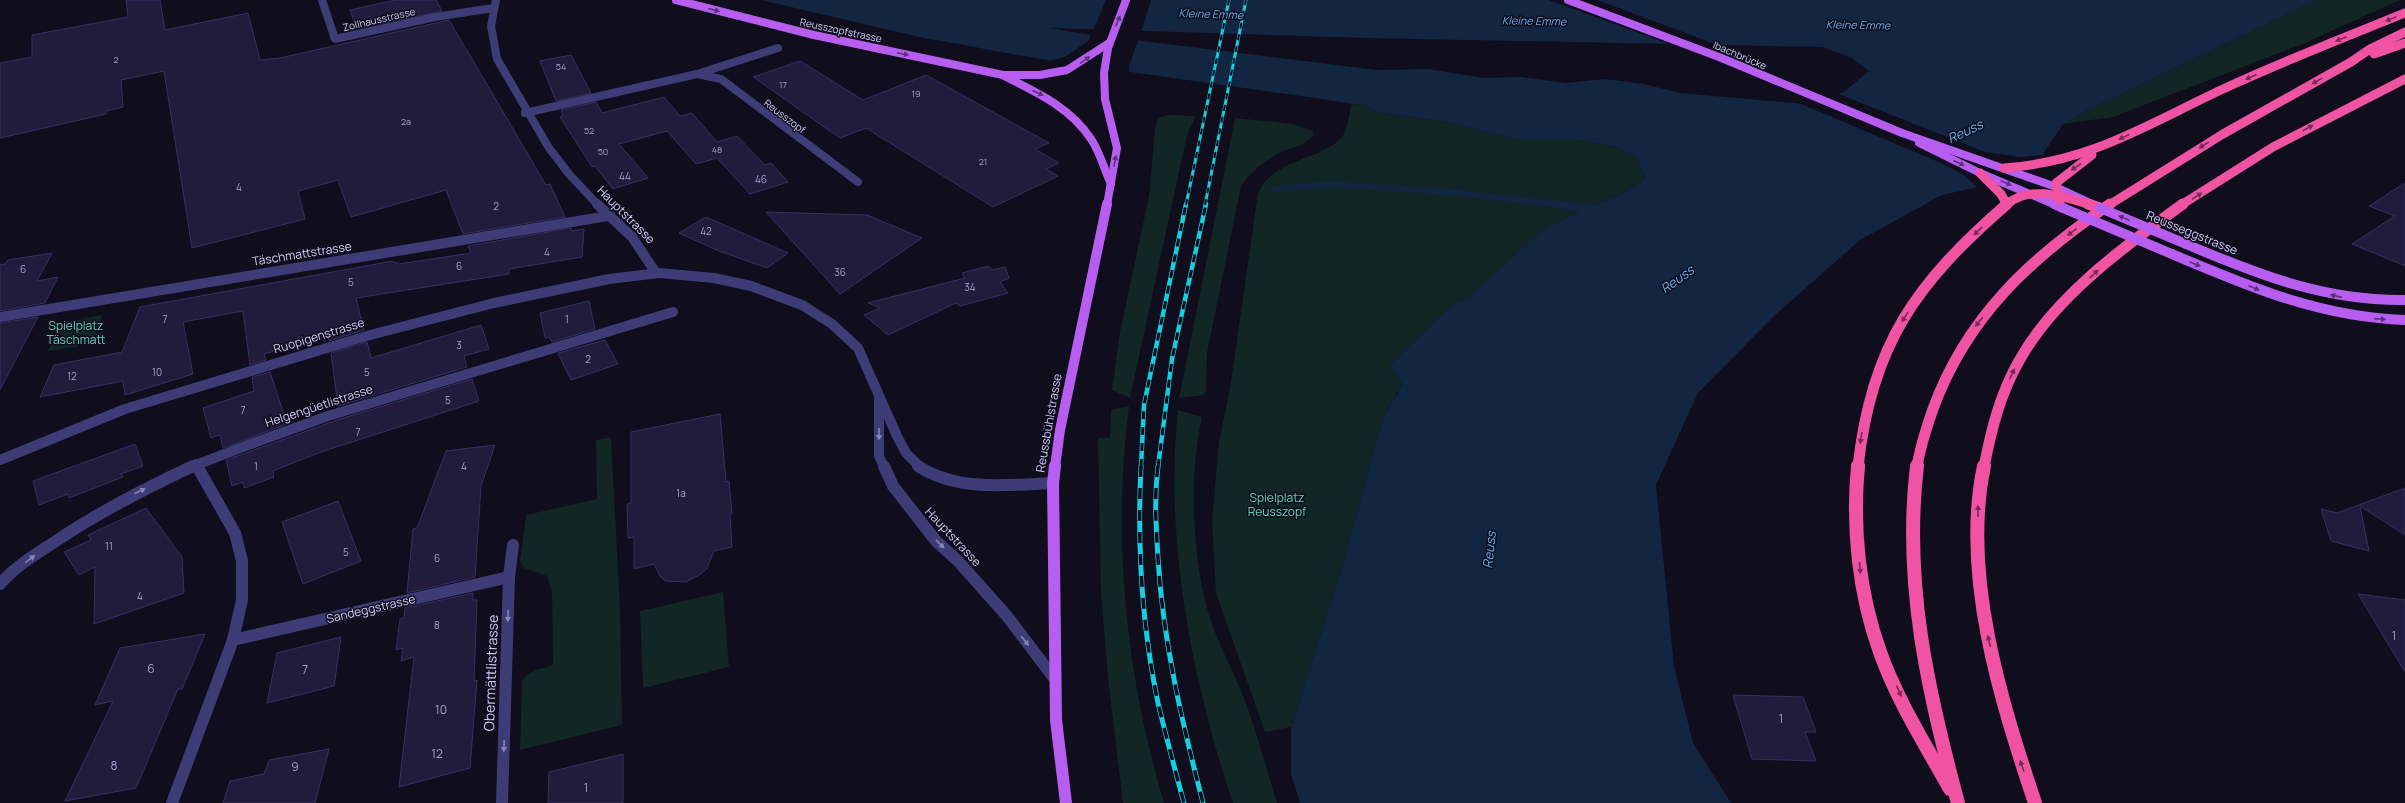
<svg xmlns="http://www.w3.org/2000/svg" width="2405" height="803" viewBox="0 0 2405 803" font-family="Manrope,sans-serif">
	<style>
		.green { fill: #112625 }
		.water { fill: #122541; fill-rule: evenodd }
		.pier { fill: #100d1c }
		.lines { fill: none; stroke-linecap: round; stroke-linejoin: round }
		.stream-far1 { stroke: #122541; stroke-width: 6 }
		.stream { stroke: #122541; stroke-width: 8 }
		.building { fill: #211b3c; stroke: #392f65 }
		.minor-far2 { stroke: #3e3c77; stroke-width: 8 }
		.minor-far1 { stroke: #3e3c77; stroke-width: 10 }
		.minor { stroke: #3e3c77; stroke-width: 12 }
		.major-far2 { stroke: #b75ef1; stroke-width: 8 }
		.major-far1 { stroke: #b75ef1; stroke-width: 10 }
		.major { stroke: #b75ef1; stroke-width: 12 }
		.highway-far2 { stroke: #f053a1; stroke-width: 9 }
		.highway-far1 { stroke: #f053a1; stroke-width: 11 }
		.highway { stroke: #f053a1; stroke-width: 14 }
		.rail-far2-casing { stroke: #14cfe0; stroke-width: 3 }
		.rail-far1-casing { stroke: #14cfe0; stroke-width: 4.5 }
		.rail-casing { stroke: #14cfe0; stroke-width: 5 }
		.rail-far2 { stroke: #100d1c; stroke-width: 2; stroke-dasharray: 6; stroke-linecap: butt }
		.rail-far1 { stroke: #100d1c; stroke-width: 3; stroke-dasharray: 8; stroke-linecap: butt }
		.rail { stroke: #100d1c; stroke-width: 3.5; stroke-dasharray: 11; stroke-linecap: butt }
		.major-bridge { stroke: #b75ef1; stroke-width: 10 }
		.oneway { fill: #5b317c }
		.oneway2 { fill: #752c58 }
		.oneway3 { fill: #8884b9 }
		.labels { text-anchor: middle; stroke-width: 3; stroke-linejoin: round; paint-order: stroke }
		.far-number-label { font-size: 9px; fill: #a5a0cb }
		.far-street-label { font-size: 10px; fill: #d1cdfb; stroke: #100d1c }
		.number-label { font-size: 10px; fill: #a5a0cb }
		.far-water-label { font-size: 11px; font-style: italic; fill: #65b3f1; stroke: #100d1c }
		.street-label { font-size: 12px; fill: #d1cdfb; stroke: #100d1c }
		.park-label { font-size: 12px; fill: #61d3b4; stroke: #100d1c }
		.near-number-label { font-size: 12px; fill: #a5a0cb }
		.water-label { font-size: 13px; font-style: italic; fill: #65b3f1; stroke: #100d1c }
		.near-street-label { font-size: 14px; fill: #d1cdfb; stroke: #100d1c }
	</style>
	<rect width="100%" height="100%" fill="#100d1c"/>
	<g class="green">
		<polygon points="2317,0 2400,0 2300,45 2113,117 2063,124 2090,109"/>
		<path d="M1352 104 1366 106 1381 113 1440 121 1519 140H1578L1612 146 1634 155 1646 178 1627 191 1561 220 1470 297 1455 303 1389 366 1403 383 1383 417 1342 568 1291 727 1265 732 1216 593 1212 521 1219 442 1230 389 1258 193C1274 157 1327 160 1344 134 1348 126 1349 113 1352 104Z"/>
		<polygon points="1168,115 1196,116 1187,135 1130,398 1112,390 1120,332 1149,196 1155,129 1158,118"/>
		<path d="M1235 118 1293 124 1313 131 1314 135C1301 149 1294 145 1279 153 1265 160 1250 173 1241 186L1207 353 1206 390 1204 395 1179 398Z"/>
		<polygon points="102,315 93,344 48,351 61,323"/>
		<path d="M1129 406C1112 539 1126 675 1164 803H1123L1108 678 1101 593 1098 438H1110L1111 410Z"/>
		<path d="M1178 410 1202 417C1189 473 1192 560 1209 615 1217 642 1232 668 1242 693 1256 729 1266 767 1277 803H1233C1192 681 1164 538 1178 410Z"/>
		<polygon points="611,437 620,609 622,725 520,750 522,681 526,676 536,670 551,666 553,663 552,591 547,576 524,568 520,562 526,515 597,499 596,440"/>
		<polygon points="723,592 729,667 643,688 640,611"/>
	</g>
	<path class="water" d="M761 0H2317L2090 109 2063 124 2039 160 2020 178 1942 195 1860 240 1773 317 1698 393 1656 485 1674 666 1693 743 1731 803H1300L1291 774V727L1342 568 1383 417 1403 384 1389 366 1433 323 1455 303 1470 297 1537 235 1561 220 1627 191 1646 178 1634 155 1612 146 1578 140H1519L1440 121 1381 113 1366 106 1322 99 1046 60 919 37ZM1050 28 1367 38 1822 47 1852 58 1869 71 1844 92 1807 104 1680 93 1644 84 1605 79 1566 83 1521 77 1483 78 1428 69 1377 70 1078 33Z"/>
	<g class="pier">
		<polygon points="1106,0 1151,0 1141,32 1093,31"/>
		<polygon points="1549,0 1597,0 1723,47 1675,46"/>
		<polygon points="1092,33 1139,38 1129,66 1129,74 1046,62 1065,57 1088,41"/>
		<polygon points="1836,93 1985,152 2021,157 2044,155 2021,180 1979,189 1965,176 1941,163 1794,101 1807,102"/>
	</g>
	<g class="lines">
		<polyline class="stream-far1" points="1274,189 1328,184 1461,193 1563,205"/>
		<polyline class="stream" points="1554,204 1603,210"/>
	</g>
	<g class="building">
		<polygon points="126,0 160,0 165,30 248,13 260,60 280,58 449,20 546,185 550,184 565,217 463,234 446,190 351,217 338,180 298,191 305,219 192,248 164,71 121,80 123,107 106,111 106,114 0,138 0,63 32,57 32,35 128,17"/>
		<polygon points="396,0 436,0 442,11 357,29 350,10"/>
		<polygon points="571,55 591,93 556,101 540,61"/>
		<polygon points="800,61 863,100 926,75 1049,143 1035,149 1059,163 1046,169 1058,176 993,207 866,128 840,138 753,77"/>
		<polygon points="664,97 680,116 692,113 717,142 737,136 765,165 771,163 788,182 750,194 717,158 696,164 667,131 619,144 648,178 613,189 595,166 592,167 560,117 563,116 561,110 596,102 602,113"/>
		<polygon points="2405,183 2405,266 2352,244 2395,216 2369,206"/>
		<polygon points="766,212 867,215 922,238 840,294"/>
		<polygon points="706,217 788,253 767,268 719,251 679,233"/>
		<polygon points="571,228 572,231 584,229 582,257 509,269 509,274 356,298 364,330 329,341 328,336 264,354 266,360 250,365 243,311 183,322 193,374 125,395 123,381 40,397 54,365 122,352 140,307 393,261 399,264 471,253 468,246"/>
		<polygon points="52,253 37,281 58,277 45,303 0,311 0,265 5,264 8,260"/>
		<polygon points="989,266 992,270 1005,267 1009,278 1000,282 1008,293 960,306 956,303 888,335 864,315 880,308 868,303 965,278 962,273"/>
		<polygon points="589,301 595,329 552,342 549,337 545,338 540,313"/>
		<polygon points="38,317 0,390 0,323"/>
		<polygon points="481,325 489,349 464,356 467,367 338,406 331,353 367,342 371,358"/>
		<polygon points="605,340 618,364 571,380 558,353"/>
		<polygon points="270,372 287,424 223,448 220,435 211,438 203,408 254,391 252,377"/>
		<polygon points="472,379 479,401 321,452 273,471 274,477 244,488 243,482 232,486 226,460 340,419"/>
		<polygon points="720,414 726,482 729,481 732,514 730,515 732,547 714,551 707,568 701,574 686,582 665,581 660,576 654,564 634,569 634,537 628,538 627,504 631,503 631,432"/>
		<polygon points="135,444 143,466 121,474 123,477 69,498 68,494 39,505 33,481"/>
		<polygon points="495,445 481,486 475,577 407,593 413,529 417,528 446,451"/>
		<polygon points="2405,488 2405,535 2360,506 2369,551 2331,541 2321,509 2337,513"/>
		<polygon points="338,501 361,561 303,584 282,522"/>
		<polygon points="146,508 182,557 184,593 94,624 95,567 79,575 64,552 91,540 88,535"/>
		<polygon points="473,593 473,600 477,600 474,681 477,680 470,768 399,787 414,657 401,661 403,648 396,650 400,619 404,618 405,608"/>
		<polygon points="2358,594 2405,600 2405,672"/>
		<polygon points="205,634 182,689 178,689 136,788 65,801 113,701 95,705 120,648"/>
		<polygon points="341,637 334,686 267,703 277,653"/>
		<polygon points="1733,695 1803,697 1816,732 1805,732 1816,761 1752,759"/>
		<polygon points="329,749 315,803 223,803 230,781 264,774 269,760"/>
		<polygon points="623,754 623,803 548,803 549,772"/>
	</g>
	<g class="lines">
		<g class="minor-far2">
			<polyline points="322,0 335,39 435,17 493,8"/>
			<polyline points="496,0 491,26 497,59 549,148 569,174 598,205"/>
			<polyline points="697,74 721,79 858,182"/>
			<polyline points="525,113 697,74 778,48"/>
		</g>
		<g class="minor-far1">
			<polyline points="597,204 632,237 656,273"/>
			<polyline points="0,317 608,216"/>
			<polyline points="879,399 879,456 884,467"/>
			<polyline points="0,460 125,409 370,335 494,303 609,279 659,273 714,278 751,286 802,305 832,324 858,348 897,436 906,453 920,467"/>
			<polyline points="196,464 198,467"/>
			<polyline points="191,467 240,448 328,416 673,312"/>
		</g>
		<g class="minor">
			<polyline points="884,466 893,486 936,541 958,561 1007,616 1054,678"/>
			<path d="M918 466C958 492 1008 485 1053 483"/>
			<path d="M0 584C16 566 36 554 56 541 99 512 146 488 193 466"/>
			<polyline points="233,640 509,577"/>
			<polyline points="172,803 233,640 242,600 242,561 235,533 197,466"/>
			<polyline points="502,803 509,577 513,545"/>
		</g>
		<g class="major-far2">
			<polyline points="676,0 814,35 1003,75 1040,75 1067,70 1109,43"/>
			<polyline points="1568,0 1719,57 1902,133 2056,187 2088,202"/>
			<path d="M1004 76C1036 92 1070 107 1091 139 1100 152 1104 169 1111 184"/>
			<polyline points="1919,143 1980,173 2056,205"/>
			<polyline points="1107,205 1117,148 1105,99 1104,73 1108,48 1126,0"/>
		</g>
		<g class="major-far1">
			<polyline points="2054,204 2063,208"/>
			<path d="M2186 244C2259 275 2325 301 2405 300"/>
			<path d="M2172 254C2250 287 2319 317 2405 320"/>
			<polyline points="1055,467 1060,430 1107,204"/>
		</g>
		<polyline class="major" points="1055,466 1053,483 1056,720 1066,803"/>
		<g class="highway-far2">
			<polyline points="2374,54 2405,43"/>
			<path d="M2004 168C2090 162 2146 125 2221 90 2281 62 2343 38 2405 13"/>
			<polyline points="1980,173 2001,194 2007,205"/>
			<polyline points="2060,202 2056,183 2092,155"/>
			<path d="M2006 205C2030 184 2064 197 2091 205"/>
			<polyline points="2109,205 2223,134 2351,62 2370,49 2405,32"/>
			<polyline points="2181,205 2273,147 2405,79"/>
		</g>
		<g class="highway-far1">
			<polyline points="2088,204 2100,208"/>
			<path d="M1858 467C1871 345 1916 283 2007 204"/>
			<path d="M1917 467C1920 447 1926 429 1933 409 1967 316 2031 258 2110 204"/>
			<path d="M1984 467C1991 431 2000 394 2019 361 2054 297 2125 246 2183 204"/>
		</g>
		<g class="highway">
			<path d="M1858 466C1852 527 1859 594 1880 652 1897 700 1925 744 1950 789"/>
			<path d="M1917 466C1903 582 1928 692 1958 803"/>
			<path d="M1984 466C1961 575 2001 701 2035 803"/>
		</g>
		<g class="rail-far2-casing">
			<g id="rail-far2">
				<polyline points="1186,205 1229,0"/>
				<polyline points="1205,205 1246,0"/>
			</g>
		</g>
		<g class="rail-far1-casing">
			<g id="rail-far1">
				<polyline points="1141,467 1144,405 1186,204"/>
				<polyline points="1158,467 1172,359 1206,204"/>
			</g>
		</g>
		<g class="rail-casing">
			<g id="rail">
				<path d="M1141 466C1137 545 1142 626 1158 703 1166 736 1175 770 1184 803"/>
				<path d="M1158 466C1154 499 1156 525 1158 558 1163 642 1182 722 1203 803"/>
			</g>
		</g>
		<use href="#rail-far2" class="rail-far2"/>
		<use href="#rail-far1" class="rail-far1"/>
		<use href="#rail" class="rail"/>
		<g class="major-bridge">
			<polyline points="2063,208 2172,254"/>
			<polyline points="2100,208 2186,244"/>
		</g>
	</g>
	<defs><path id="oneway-solid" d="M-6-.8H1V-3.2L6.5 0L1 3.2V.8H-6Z"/></defs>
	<g class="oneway">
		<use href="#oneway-solid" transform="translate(714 10) rotate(15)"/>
		<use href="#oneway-solid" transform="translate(1118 21) rotate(-68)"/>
		<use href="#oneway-solid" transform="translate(903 54) rotate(12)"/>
		<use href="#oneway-solid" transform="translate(1085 60) rotate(-34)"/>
		<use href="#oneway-solid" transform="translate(1038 93) rotate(25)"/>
		<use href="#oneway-solid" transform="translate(1115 161) rotate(-79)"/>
		<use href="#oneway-solid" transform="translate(1959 163) rotate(25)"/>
		<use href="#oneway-solid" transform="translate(2006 183) rotate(22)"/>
		<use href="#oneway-solid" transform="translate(2124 218) rotate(-158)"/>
		<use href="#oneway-solid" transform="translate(2195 264) rotate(23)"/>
		<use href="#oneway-solid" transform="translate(2254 288) rotate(22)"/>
		<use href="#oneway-solid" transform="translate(2336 296) rotate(-167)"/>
		<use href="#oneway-solid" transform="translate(2380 319) rotate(4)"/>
	</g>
	<g class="oneway2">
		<use href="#oneway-solid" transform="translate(2391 19) rotate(158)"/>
		<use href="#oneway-solid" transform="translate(2341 39) rotate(158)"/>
		<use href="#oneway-solid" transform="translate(2251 77) rotate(156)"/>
		<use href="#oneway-solid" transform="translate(2317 81) rotate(151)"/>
		<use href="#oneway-solid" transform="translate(2308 128) rotate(-29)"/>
		<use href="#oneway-solid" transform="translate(2124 137) rotate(154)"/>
		<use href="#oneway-solid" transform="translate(2204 145) rotate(148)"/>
		<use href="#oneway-solid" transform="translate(2076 167) rotate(147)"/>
		<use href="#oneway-solid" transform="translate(2197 196) rotate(-33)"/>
		<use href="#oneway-solid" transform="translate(1978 231) rotate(136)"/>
		<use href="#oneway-solid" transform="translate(2072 232) rotate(142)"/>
		<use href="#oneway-solid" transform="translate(2094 274) rotate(-43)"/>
		<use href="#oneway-solid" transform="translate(1905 317) rotate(122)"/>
		<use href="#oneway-solid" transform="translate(1979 322) rotate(129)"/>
		<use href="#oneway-solid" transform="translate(2012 374) rotate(-65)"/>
		<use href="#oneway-solid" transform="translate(1861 438) rotate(98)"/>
		<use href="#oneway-solid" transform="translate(1978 511) rotate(-90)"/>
		<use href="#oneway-solid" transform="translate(1860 568) rotate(86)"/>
		<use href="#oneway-solid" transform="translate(1989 641) rotate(-103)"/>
		<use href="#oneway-solid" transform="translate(1899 691) rotate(65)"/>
		<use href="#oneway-solid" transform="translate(2022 766) rotate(-109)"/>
	</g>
	<g class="oneway3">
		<use href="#oneway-solid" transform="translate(879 434) rotate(90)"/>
		<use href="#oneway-solid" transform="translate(140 491) rotate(-26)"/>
		<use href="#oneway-solid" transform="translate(940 544) rotate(44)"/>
		<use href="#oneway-solid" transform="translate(30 559) rotate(-37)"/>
		<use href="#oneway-solid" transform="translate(508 616) rotate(92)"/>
		<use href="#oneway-solid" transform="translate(1025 641) rotate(52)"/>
		<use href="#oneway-solid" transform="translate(504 746) rotate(92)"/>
	</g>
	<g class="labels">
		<g class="far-number-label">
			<text x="116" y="63">2</text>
			<text x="561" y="70">54</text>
			<text x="783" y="88">17</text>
			<text x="916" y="97">19</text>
			<text x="406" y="125">2a</text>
			<text x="589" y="134">52</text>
			<text x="717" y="153">48</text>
			<text x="603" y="155">50</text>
			<text x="983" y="165">21</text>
		</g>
		<g class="far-street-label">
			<text transform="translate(379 19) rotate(-13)" y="4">Zollhausstrasse</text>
			<text transform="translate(841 30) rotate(12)" y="4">Reusszopfstrasse</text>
			<text transform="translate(1740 55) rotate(23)" y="4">Ibachbrücke</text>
			<text transform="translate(785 116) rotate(37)" y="4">Reusszopf</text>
		</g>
		<g class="number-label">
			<text x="625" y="180">44</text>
			<text x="761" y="183">46</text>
			<text x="239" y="191">4</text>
			<text x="496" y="210">2</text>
			<text x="706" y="235">42</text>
			<text x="547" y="256">4</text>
			<text x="459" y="270">6</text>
			<text x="23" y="273">6</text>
			<text x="840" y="276">36</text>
			<text x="351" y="286">5</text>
			<text x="970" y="291">34</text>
			<text x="165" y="323">7</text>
			<text x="567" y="323">1</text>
			<text x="459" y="349">3</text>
			<text x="588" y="363">2</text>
			<text x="157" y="376">10</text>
			<text x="367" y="376">5</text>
			<text x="72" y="380">12</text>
			<text x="448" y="404">5</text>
			<text x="243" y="414">7</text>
			<text x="358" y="436">7</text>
			<text x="256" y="470">1</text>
			<text x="464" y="470">4</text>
			<text x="681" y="497">1a</text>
			<text x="109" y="550">11</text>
			<text x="346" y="556">5</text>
			<text x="437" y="562">6</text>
			<text x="140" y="600">4</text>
			<text x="437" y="629">8</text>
		</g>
		<g class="far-water-label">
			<text transform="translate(1211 14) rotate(2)" y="4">Kleine Emme</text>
			<text transform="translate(1534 21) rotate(1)" y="4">Kleine Emme</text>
			<text transform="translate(1858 25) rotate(1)" y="4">Kleine Emme</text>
		</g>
		<g class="street-label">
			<text transform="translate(626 215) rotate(45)" y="4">Hauptstrasse</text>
			<text transform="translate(2192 233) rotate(22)" y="4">Reusseggstrasse</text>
			<text transform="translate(302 254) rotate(-9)" y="4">Täschmattstrasse</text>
			<text transform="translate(319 336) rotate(-17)" y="4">Ruopigenstrasse</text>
			<text transform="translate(319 406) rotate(-18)" y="4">Helgengüetlistrasse</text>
			<text transform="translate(1049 423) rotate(-80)" y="4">Reussbühlstrasse</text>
			<text transform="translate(953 537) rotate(47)" y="4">Hauptstrasse</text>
			<text transform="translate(371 609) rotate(-13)" y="4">Sandeggstrasse</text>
		</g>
		<g class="park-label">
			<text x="76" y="330">Spielplatz<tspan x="76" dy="14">Täschmatt</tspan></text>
			<text x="1277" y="502">Spielplatz<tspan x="1277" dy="14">Reusszopf</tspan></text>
		</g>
		<g class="near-number-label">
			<text x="2394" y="640">1</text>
			<text x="151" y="673">6</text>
			<text x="305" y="674">7</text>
			<text x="441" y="714">10</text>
			<text x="1781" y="723">1</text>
			<text x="437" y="758">12</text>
			<text x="114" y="770">8</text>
			<text x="295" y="771">9</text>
			<text x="586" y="792">1</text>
		</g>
		<g class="water-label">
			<text transform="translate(1965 131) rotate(-25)" y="5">Reuss</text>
			<text transform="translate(1677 279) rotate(-36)" y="5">Reuss</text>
			<text transform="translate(1489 550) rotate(-84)" y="5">Reuss</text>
		</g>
		<g class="near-street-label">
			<text transform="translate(491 673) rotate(-88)" y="5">Obermättlistrasse</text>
		</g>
	</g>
</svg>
